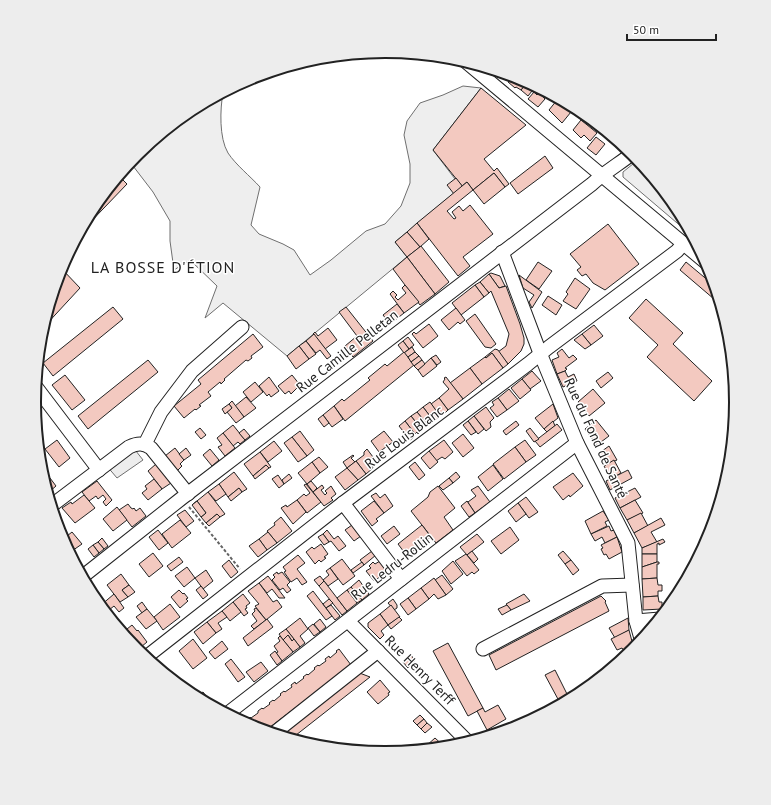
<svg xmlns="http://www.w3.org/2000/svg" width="771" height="805" viewBox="0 0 771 805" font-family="'PT Sans',sans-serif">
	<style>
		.green { fill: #eee; stroke: #6f6f6f }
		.parking { fill: #ededed; stroke: #6f6f6f }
		.building { fill: #f3c9c0; stroke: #222 }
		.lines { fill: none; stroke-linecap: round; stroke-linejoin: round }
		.minor-casing { stroke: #222; stroke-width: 15 }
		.path { stroke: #646464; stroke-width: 2; stroke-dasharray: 3 2; stroke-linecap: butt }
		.minor { stroke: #fff; stroke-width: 13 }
		.labels { text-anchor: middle; stroke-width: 3; stroke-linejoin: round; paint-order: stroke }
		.street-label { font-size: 14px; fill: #222; stroke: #fff }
		.quarter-label { font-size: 16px; letter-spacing: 1px; fill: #222; stroke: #fff }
		.rim { fill: none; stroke: #222; stroke-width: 2 }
	</style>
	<rect width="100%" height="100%" fill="#fff"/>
	<g class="green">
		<path d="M463 86 481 88 433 150 455 179 454 193 395 242 407 257 287 356 223 303 205 318 217 286 190 260 174 270 170 241V221L153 192 130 162 137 154 190 110 223 93C220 109 219 138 228 153 236 165 250 176 260 187L251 225 259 234 283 244 294 250 310 275 331 260 366 231 385 224 401 206 410 183V164L404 135 407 121 420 103 443 95Z"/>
		<polygon points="639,159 678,207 691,232 690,234 623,177 623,172"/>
	</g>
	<polygon class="parking" points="132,446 143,460 117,478 106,465"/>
	<g class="building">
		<polygon points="513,76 528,82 521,90 516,87 515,88 508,82"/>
		<polygon points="528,82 536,86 528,96 521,90"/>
		<polygon points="481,88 526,125 484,159 494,171 497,168 509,184 505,187 494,173 473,190 467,182 462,186 433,150"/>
		<polygon points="534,92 537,95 539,93 545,99 538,107 528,99"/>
		<polygon points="557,100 571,112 562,123 549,110"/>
		<polygon points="581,120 597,133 590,141 584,135 581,138 573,130"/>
		<polygon points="596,137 605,144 596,155 587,148"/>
		<polygon points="545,156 553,168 518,194 510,183"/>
		<polygon points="494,173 505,187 484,204 473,190"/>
		<polygon points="119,176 127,184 79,234 93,207"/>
		<polygon points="456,178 463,187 454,194 447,185"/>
		<polygon points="467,182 473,190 447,211 454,219 456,218 452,212 459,206 463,211 470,205 493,234 463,257 470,266 458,276 417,223"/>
		<polygon points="417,223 429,239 420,247 407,232"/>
		<polygon points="608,224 639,264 605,290 593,283 586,274 582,276 577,270 581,267 570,254"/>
		<polygon points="407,232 420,247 407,257 395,242"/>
		<polygon points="421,246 449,282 435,294 407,257"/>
		<polygon points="407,257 435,294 420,305 393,269"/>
		<polygon points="538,262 552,271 539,289 526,280"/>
		<polygon points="686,262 716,287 721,305 680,270"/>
		<polygon points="61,268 80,288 43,328 52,297 61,288 56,283"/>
		<polygon points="491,273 500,276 505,286 499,288 489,274"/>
		<polygon points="489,274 499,288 506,286 520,324 524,338 524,344 521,351 508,364 498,352 506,346 509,334 491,291 489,293 480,282"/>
		<polygon points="519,275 542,292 532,308 529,302 534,295 523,288"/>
		<polygon points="575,278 590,289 576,309 563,301 568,294 566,292"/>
		<polygon points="480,282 489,293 484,297 475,285"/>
		<polygon points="405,285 419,302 404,313 390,294 393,291 397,295 395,297 398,300 406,293 402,288"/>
		<polygon points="475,285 484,297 461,315 452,303"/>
		<polygon points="548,296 562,305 556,315 542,305"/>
		<polygon points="646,299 683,333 673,344 712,381 694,401 647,357 658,345 629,318"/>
		<polygon points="397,304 404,313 390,324 383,315"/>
		<polygon points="113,307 123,319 53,376 43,363"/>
		<polygon points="346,307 373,341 353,357 345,346 357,336 339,312"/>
		<polygon points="456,308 465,320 460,324 458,322 449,330 441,320"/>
		<polygon points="475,314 496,344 491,348 485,347 466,321"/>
		<polygon points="429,324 438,336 423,348 412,334 414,332 416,334"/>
		<polygon points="594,325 603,336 591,345 582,334"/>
		<polygon points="328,328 337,340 325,349 313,334 315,332 318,336"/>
		<polygon points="253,334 263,347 251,356 252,358 248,361 246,360 224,379 225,380 221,384 220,382 208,392 211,396 199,405 201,406 196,410 195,409 184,418 174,406 201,384 198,380"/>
		<polygon points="314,334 331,356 327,359 320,350 316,353 306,341"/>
		<polygon points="582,334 591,345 585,349 574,340"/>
		<polygon points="408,337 414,345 409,349 403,341"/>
		<polygon points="306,341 316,354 309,359 299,346"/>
		<polygon points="403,341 409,349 404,353 398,345"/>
		<polygon points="299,346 309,359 296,369 287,356"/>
		<polygon points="412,347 415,352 408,357 404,353"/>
		<polygon points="495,349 498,350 508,364 503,368 492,353 486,358 485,357"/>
		<polygon points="562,349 569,358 573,355 577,359 565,368 567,369 565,371 557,374 552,360 559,357 557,353"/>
		<polygon points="404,352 414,365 345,421 334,406 342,399 344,401 370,380 368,378 385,364 387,366"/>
		<polygon points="415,352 419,356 411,362 408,357"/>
		<polygon points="492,353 503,368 482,384 470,368 485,357 486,358"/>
		<polygon points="436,355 441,362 437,365 431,358"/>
		<polygon points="419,356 422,360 414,366 411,362"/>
		<polygon points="431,358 437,366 423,377 418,370"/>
		<polygon points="148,360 158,372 88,429 78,416"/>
		<polygon points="422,360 425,364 418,370 414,366"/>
		<polygon points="470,368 482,384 463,399 450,383"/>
		<polygon points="532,371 541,381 530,389 522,379"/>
		<polygon points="565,371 568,377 574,374 577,381 563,387 557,374"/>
		<polygon points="608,372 613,378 601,388 596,381"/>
		<polygon points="65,375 85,400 72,410 52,385"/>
		<polygon points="292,375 300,385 291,394 289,391 285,394 278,386"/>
		<polygon points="269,377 279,391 271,397 269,394 267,396 259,386"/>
		<polygon points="446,377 463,399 448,410 439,398 449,389 443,382 445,379 444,378"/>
		<polygon points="522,379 531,390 520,399 511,388"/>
		<polygon points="255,382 263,392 251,402 243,392"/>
		<polygon points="509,389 519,401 507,410 498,398"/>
		<polygon points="593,389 605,403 589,416 578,402"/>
		<polygon points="246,397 256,408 244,417 235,406"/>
		<polygon points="439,398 448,410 444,414 443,412 439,415 431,404"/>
		<polygon points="498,398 507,410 497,417 490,408 494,405 492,402"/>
		<polygon points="232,401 244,417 236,423 227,412 232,408 229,404"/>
		<polygon points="430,402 440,416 436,420 435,419 433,420 423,407"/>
		<polygon points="229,404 232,408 225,414 222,409"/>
		<polygon points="553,404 558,418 544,429 535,418"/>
		<polygon points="334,406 343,419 332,427 323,415"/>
		<polygon points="423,407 433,420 431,421 432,422 428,426 417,412"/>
		<polygon points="486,407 494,418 490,422 491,427 486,431 474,416"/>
		<polygon points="417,412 427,424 421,429 411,416"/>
		<polygon points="323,415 329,423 324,427 318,419"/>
		<polygon points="411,416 422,430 418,434 417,432 415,434 405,421"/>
		<polygon points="474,416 484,429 478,434 468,421"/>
		<polygon points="596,420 609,436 597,445 585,429"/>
		<polygon points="405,421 415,434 413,435 414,437 410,440 399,426"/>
		<polygon points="468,421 476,432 471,435 463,425"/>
		<polygon points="516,421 519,425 506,435 503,431"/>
		<polygon points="553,421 555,426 547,432 544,429"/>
		<polygon points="557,424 562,430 540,447 535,441"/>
		<polygon points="233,425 245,440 240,444 238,442 233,446 223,433"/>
		<polygon points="200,428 206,435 201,439 195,432"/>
		<polygon points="530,428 539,439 534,442 526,431"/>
		<polygon points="244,429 250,436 245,440 239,433"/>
		<polygon points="300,431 314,450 307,456 292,437"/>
		<polygon points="384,431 393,442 379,452 371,441"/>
		<polygon points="223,433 235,448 225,456 218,447 222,445 217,438"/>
		<polygon points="463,434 474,448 463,457 452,443"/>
		<polygon points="292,437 307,456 298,462 284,443"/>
		<polygon points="57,440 70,458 59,467 45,449"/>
		<polygon points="444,440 453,452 445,459 442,457 436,461 429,451"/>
		<polygon points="525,440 536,455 526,462 515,447"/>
		<polygon points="274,441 282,451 268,462 260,452"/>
		<polygon points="609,446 617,460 604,466 598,454"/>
		<polygon points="515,447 526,462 504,479 493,464"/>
		<polygon points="175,448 184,460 180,464 182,466 177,471 165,456"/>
		<polygon points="186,448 191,455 184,460 179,454"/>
		<polygon points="210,449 219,460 212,466 203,455"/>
		<polygon points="367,449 373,457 368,460 373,468 366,474 356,461 364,455 364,452"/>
		<polygon points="429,451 438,462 430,469 421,458"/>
		<polygon points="260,452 271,467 269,468 266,465 253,476 244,464"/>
		<polygon points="353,455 354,456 351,458 355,462 347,468 343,462"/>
		<polygon points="319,457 328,467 320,473 312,462"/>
		<polygon points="614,460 621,473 611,479 604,466"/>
		<polygon points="356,461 366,474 358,480 347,468"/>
		<polygon points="312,462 320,473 307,484 298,473"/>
		<polygon points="415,462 425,475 419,480 409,467"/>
		<polygon points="156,464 171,483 162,489 148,471"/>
		<polygon points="266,465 269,468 255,479 253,476"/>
		<polygon points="493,465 503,479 488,491 478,477"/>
		<polygon points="347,468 358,480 345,490 335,477"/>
		<polygon points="628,470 632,478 610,490 606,481"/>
		<polygon points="234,472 247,489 242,492 239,488 228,497 219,484"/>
		<polygon points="456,472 460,477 453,483 449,478"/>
		<polygon points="573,473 583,486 570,497 569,495 563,500 553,487"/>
		<polygon points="289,474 292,478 284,484 282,480"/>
		<polygon points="278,475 284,484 279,488 272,479"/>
		<polygon points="50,478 56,486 49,492 44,482"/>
		<polygon points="449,478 453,483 443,490 439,486"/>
		<polygon points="154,479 162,489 148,500 142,493 147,489 145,486"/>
		<polygon points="97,481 112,500 106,506 103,502 106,499 103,495 98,499 96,496 89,501 82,492"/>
		<polygon points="311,481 317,488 313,492 307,484"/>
		<polygon points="219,484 226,494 216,501 208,492"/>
		<polygon points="306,484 321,502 307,513 297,500 304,494 306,496 310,493 304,485"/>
		<polygon points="322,485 324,488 321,490 325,495 327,493 325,491 331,486 336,494 331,498 333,500 324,506 313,492"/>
		<polygon points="438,486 455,508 444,517 453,530 436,543 411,511 428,497 430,492"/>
		<polygon points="478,486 490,502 475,513 467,501 468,502 476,496 471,490"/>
		<polygon points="239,488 242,492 231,501 228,497"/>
		<polygon points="635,488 641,497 620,508 615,498"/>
		<polygon points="208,492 225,514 220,517 217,514 206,523 201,517 206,513 197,501 192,505"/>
		<polygon points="376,493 380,498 385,494 393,506 384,513 371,496"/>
		<polygon points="84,495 95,508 75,523 62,508 71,502 72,504"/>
		<polygon points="526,497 538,512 529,518 518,503"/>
		<polygon points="297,500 306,512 293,524 281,508 286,505 287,507"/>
		<polygon points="635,500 643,513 627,520 620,508"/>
		<polygon points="197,501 206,513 201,517 192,505"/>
		<polygon points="374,501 384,513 376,519 378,521 372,526 361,511"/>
		<polygon points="467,501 475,513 469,517 461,506"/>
		<polygon points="518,503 526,514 516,522 508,511"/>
		<polygon points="128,504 131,508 133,509 134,508 136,511 140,508 146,516 132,527 119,510"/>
		<polygon points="117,507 127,520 113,531 103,519"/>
		<polygon points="185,510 194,521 186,527 177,515"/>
		<polygon points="603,511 609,520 605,522 607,526 591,534 585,521"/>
		<polygon points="641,513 648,526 634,533 627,520"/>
		<polygon points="217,514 220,517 209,526 206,523"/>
		<polygon points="281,517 292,531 277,543 267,531 275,525 274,523"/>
		<polygon points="661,518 665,525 651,532 657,542 642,548 634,533"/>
		<polygon points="180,520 191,533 172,548 162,534"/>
		<polygon points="352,525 361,536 354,541 345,530"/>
		<polygon points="422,525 431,537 407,556 398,544"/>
		<polygon points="394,526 400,534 387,544 381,536"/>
		<polygon points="609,526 611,531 614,530 617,537 605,543 602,537 595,541 591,534"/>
		<polygon points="510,527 519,540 501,554 491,541"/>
		<polygon points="158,530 168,543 159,550 149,537"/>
		<polygon points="327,530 334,539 338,536 346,546 339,551 331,541 329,542 323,534"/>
		<polygon points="72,532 82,544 69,553 62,540"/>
		<polygon points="268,532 277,543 267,550 259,539"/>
		<polygon points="323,534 329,542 324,545 318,537"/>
		<polygon points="477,534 484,542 467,555 460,547"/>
		<polygon points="617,537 622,552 609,559 606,554 604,555 601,549 603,548 601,545"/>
		<polygon points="102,538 108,546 104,549 98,542"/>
		<polygon points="259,539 267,550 258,557 249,546"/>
		<polygon points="663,539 665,542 659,545 659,543 657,544 657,554 642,554 642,548"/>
		<polygon points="98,542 104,549 99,553 93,545"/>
		<polygon points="321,544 328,554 324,557 326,558 321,562 319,560 315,564 306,552 312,547 314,549"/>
		<polygon points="93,545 99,553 94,557 88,549"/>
		<polygon points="372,551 376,555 364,565 360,560"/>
		<polygon points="472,551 478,559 474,563 467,555"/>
		<polygon points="563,551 571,560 565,564 558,555"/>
		<polygon points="153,553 163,566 149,577 139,564"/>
		<polygon points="466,554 479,570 474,574 472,572 467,576 455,561"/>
		<polygon points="642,554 657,554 657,562 642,567"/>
		<polygon points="298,555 305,563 297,569 307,582 302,585 297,578 291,582 284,572 286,571 283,567"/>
		<polygon points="179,557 183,562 171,571 167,566"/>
		<polygon points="342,559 355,576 343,585 330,568"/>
		<polygon points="229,560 238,572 231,578 222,566"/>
		<polygon points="571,560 579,570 573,575 565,564"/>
		<polygon points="380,561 388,571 374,581 366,571 371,568 369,566 373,562 375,564"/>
		<polygon points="453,561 463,574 451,584 442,571"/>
		<polygon points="362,562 364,565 353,573 351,570"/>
		<polygon points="657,562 659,562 659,564 657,564 657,578 642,579 642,567"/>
		<polygon points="187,567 195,578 184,587 175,576"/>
		<polygon points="330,568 338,579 328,586 323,580 329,575 326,571"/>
		<polygon points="206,570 213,581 203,589 195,578"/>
		<polygon points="277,572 278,574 282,572 290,582 287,585 291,590 287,593 283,588 280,590 272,580 275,577 273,575"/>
		<polygon points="121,574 129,585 122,590 128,597 120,602 107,585"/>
		<polygon points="442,575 453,589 446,595 435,580"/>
		<polygon points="268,576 285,598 279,598 272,589 267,593 259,583"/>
		<polygon points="320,576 324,581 319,586 314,580"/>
		<polygon points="434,578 446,595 438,599 434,594 429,599 421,588"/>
		<polygon points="657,578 658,585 662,585 662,591 658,591 658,596 643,597 642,579"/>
		<polygon points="359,580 369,594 362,600 351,587"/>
		<polygon points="324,581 347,611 342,615 319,586"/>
		<polygon points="259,583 273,602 277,600 282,607 266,620 255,606 259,604 248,591"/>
		<polygon points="129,585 135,592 128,597 122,590"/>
		<polygon points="201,586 208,595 203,599 196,590"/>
		<polygon points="351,587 362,600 357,603 347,590"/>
		<polygon points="421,588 429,599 416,609 408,598"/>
		<polygon points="96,590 102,598 97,602 91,593"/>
		<polygon points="179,590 183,594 184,593 188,598 186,599 188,601 180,608 171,597"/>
		<polygon points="347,590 357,603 347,611 337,598"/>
		<polygon points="313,591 332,616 326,620 307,596"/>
		<polygon points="114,594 124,608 119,612 114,606 109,610 112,613 108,616 100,606"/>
		<polygon points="243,594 250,603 246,606 247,608 245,609 248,613 244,616 233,602"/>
		<polygon points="524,594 530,601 511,610 506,604"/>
		<polygon points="601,596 606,601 605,602 609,611 496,670 489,655"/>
		<polygon points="658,596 659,602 662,602 662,609 643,610 643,597"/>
		<polygon points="408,598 416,609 408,615 400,604"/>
		<polygon points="329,599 333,603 326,608 323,604"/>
		<polygon points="393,599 397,605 397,608 394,610 388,603"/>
		<polygon points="142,602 147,609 142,613 137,606"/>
		<polygon points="233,602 241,612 230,621 222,611"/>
		<polygon points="170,604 180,617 163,630 154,617"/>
		<polygon points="331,605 340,616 335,620 326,608"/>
		<polygon points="391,605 400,617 388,625 380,614"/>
		<polygon points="507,605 511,610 502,615 498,609"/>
		<polygon points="256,608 266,620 254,629 251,626 257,621 252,614 255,611 254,609"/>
		<polygon points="147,609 157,621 146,629 136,617"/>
		<polygon points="222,611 227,617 218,623 222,629 216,633 207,622"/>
		<polygon points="380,614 388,625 381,631 384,635 380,639 368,627 368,623"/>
		<polygon points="399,617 402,620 391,629 388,625"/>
		<polygon points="300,618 308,629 300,636 305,643 300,647 286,629"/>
		<polygon points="628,618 629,630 615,638 609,628"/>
		<polygon points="267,619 273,627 248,646 243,638"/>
		<polygon points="320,619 326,627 320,632 314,624"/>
		<polygon points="207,622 216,633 203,644 194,632"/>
		<polygon points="313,624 320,632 314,636 308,628"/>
		<polygon points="132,625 137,631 138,630 147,642 141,647 127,629"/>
		<polygon points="127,629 139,645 135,649 122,633"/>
		<polygon points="286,629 294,639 292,641 288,635 283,640 279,634"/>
		<polygon points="629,630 634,649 626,654 622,648 617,650 611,639"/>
		<polygon points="288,635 292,641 294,639 300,647 293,652 283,640"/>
		<polygon points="280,636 293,652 282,661 276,653 278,652 274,646 280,641 278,638"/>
		<polygon points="193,639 207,658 193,669 179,651"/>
		<polygon points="222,641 228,649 215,659 209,652"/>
		<polygon points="448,643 483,708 468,716 433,651"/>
		<polygon points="339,649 351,665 265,731 244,724 247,721 247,720 250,717 251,718 258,713 258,711 262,708 263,709 270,704 269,703 273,700 274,701 281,695 280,694 284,691 285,692 292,687 291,685 295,682 296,684 304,678 303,677 307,674 308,675 315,669 314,668 318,665 319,666 326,661 325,659 329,656 330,658 337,652 336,651"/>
		<polygon points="275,651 282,661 277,665 270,655"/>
		<polygon points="411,655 415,661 408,668 403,662"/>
		<polygon points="231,659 245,677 238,682 225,664"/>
		<polygon points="261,662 268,671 254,682 246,672"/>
		<polygon points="555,670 568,696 559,701 545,675"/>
		<polygon points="357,672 370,677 291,739 279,736"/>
		<polygon points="380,680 390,692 388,693 389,695 378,704 367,692"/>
		<polygon points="203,692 214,706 213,707 195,697"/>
		<polygon points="498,705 506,719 487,730 477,711 483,708 485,712"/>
		<polygon points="420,715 424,719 417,725 413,721"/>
		<polygon points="424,719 427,723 421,729 417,725"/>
		<polygon points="427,723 432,727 425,733 421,729"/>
		<polygon points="435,738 446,748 429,750 426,746"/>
	</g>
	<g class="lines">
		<g class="minor-casing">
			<g id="minor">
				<polyline points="465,61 709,265"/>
				<polyline points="502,252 540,353 577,443 628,543 636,621 642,642"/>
				<polyline points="36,387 99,470"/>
				<polyline points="145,444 161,412 192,371 242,327"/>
				<polyline points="343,503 401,579"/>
				<path d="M51 506 129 447C138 443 143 443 151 448L188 494"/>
				<path d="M82 577 182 498 592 184C605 172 619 164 633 153"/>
				<polyline points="348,621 469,743"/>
				<polyline points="636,621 660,619"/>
				<polyline points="483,649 602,586 632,585"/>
				<polyline points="145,658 343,503 528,364 549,347 677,251 683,244"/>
				<polyline points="227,714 577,443"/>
				<polyline points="273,734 378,651"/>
			</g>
		</g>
		<polyline class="path" points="189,507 240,569"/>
		<use href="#minor" class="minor"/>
	</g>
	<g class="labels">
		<g class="street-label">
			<text transform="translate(347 351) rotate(-38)" y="5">Rue Camille Pelletan</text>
			<text transform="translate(404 437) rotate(-37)" y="5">Rue Louis Blanc</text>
			<text transform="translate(596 438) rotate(65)" y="5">Rue du Fond de Santé</text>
			<text transform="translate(392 566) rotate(-38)" y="5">Rue Ledru-Rollin</text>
			<text transform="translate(420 670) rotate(45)" y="5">Rue Henry Terff</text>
		</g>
		<g class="quarter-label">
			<text x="163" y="273">LA BOSSE D'ÉTION</text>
		</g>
	</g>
	<path d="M0 0H771V805H0ZM41 402a344 344 0 1 1 688 0a344 344 0 1 1-688 0Z" fill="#ededed" fill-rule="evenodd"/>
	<path class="rim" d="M41 402a344 344 0 1 1 688 0a344 344 0 1 1-688 0Z"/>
	<path d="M627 34v6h89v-6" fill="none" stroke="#222222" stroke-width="2"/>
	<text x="633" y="34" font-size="12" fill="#222222" stroke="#ffffff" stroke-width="3" paint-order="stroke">50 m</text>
</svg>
